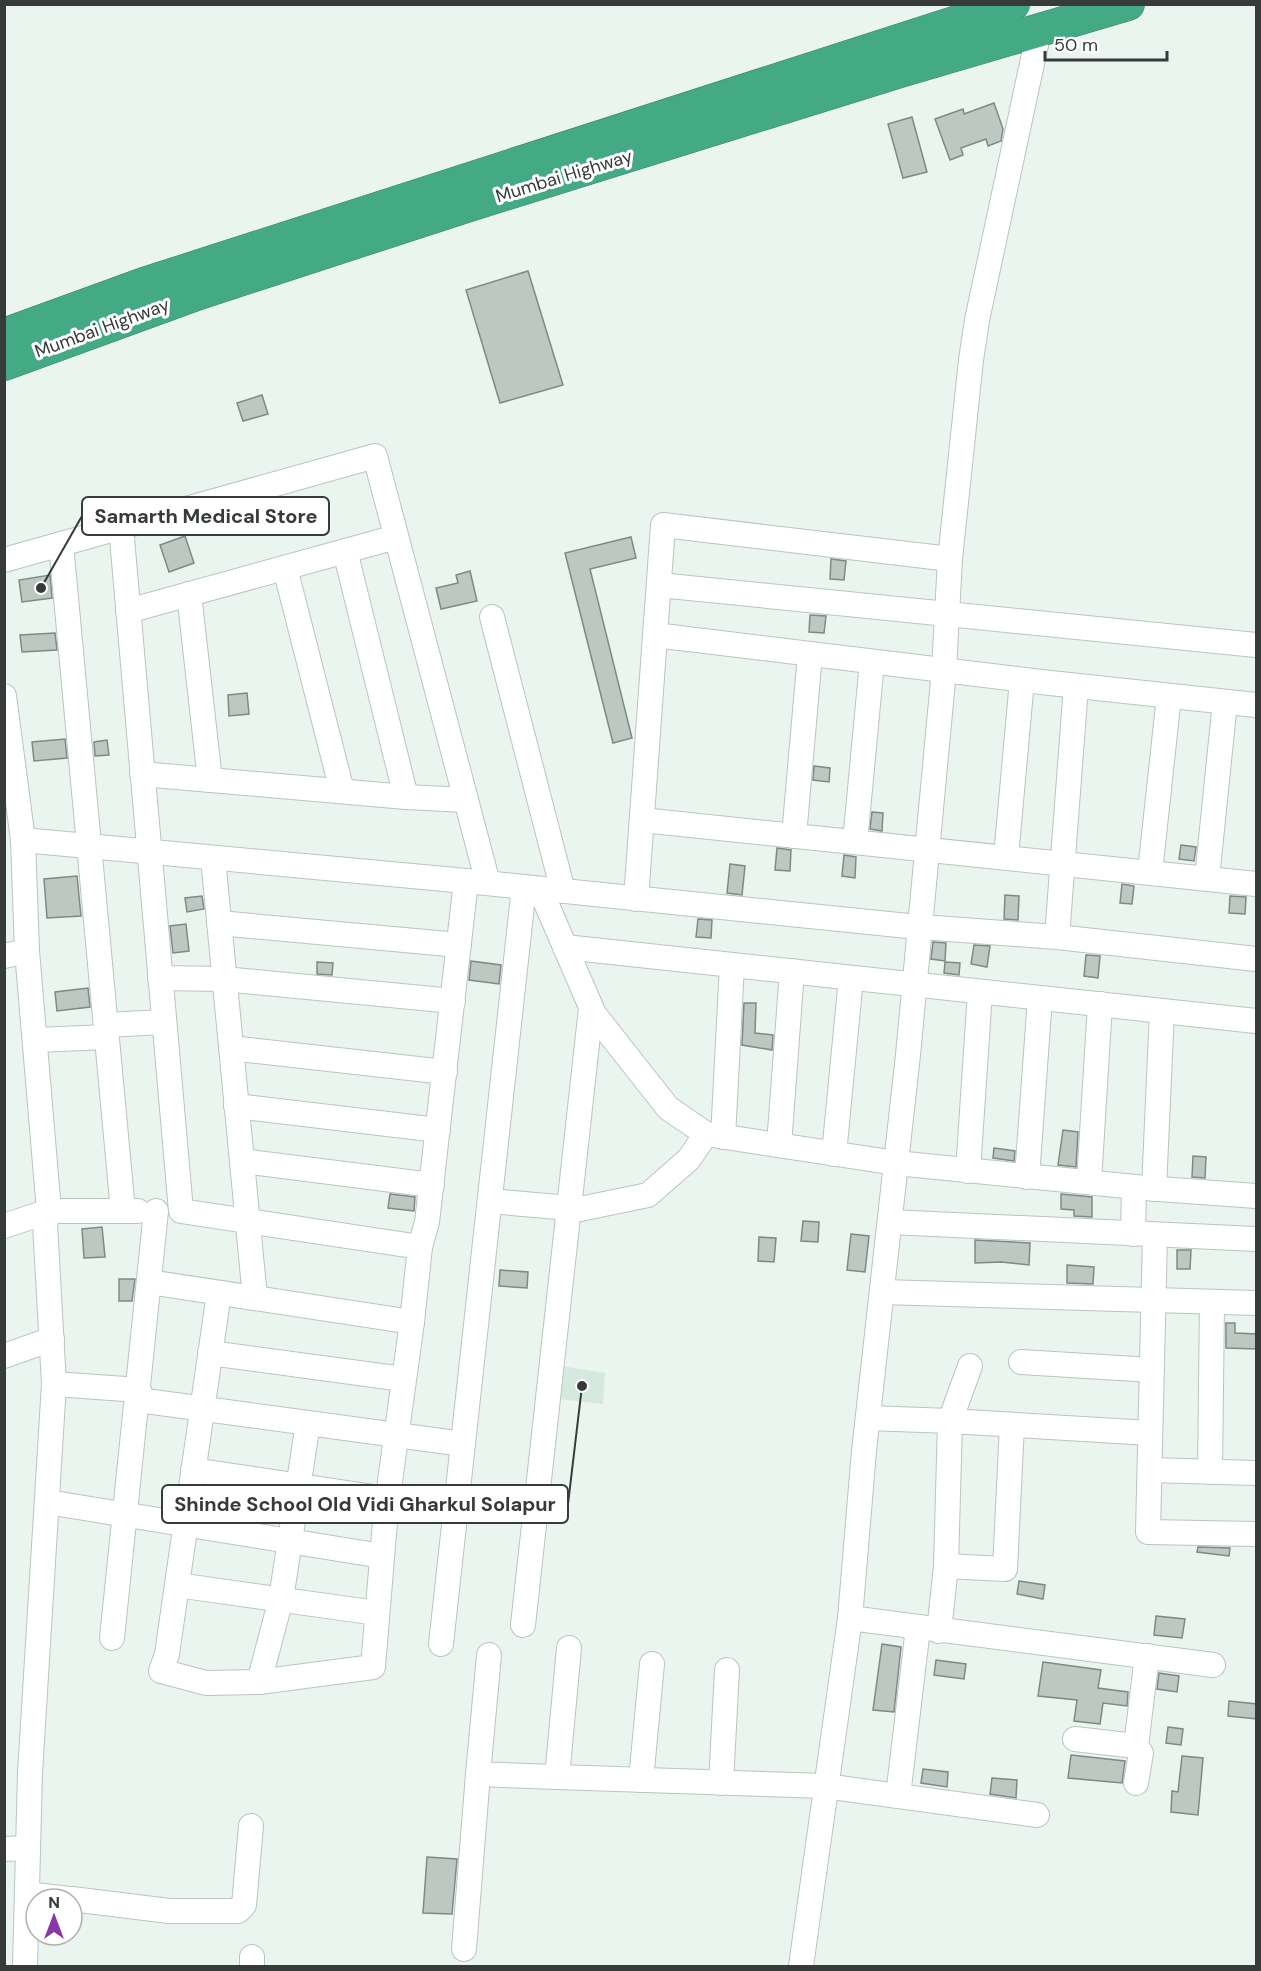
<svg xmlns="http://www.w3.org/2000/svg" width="1261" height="1971" viewBox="0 0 1261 1971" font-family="'DM Sans',sans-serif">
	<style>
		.built { fill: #d6e9e0 }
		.building { fill: #bdc8c3; stroke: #7f8a85; stroke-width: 1.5 }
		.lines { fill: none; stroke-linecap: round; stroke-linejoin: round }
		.minor-casing { stroke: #bac5c0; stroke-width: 26 }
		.highway-casing { stroke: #3e836a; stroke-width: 34 }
		.minor { stroke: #fff; stroke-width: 24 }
		.highway { stroke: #43aa85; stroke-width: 33 }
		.labels { text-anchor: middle; stroke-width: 6; stroke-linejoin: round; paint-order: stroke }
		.street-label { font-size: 18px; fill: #363a38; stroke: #fff }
		.leader { fill: none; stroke: #363a38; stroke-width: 2 }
		.callout-dot { fill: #363a38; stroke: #fff; stroke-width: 2 }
		.callout { fill: #fff; stroke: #363a38; stroke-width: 2 }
		.callout-label { font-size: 20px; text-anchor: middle; font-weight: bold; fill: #363a38 }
	</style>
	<rect width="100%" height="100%" fill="#eaf5f0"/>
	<polygon class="built" points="561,1366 605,1373 603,1404 558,1399"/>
	<g class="building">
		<polygon points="994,103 1003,129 1001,141 988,146 986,139 961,148 963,155 950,160 935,119 963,109 964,114"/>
		<polygon points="912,117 927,172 903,178 888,124"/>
		<polygon points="528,271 563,385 500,403 466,290"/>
		<polygon points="262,395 268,414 243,421 237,403"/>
		<polygon points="185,536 194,563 169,572 160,545"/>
		<polygon points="631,537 636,558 590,569 632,738 613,743 565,553"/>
		<polygon points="831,559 846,561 844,580 830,579"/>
		<polygon points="470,571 477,601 441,609 436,588 458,583 456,575"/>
		<polygon points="50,575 52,598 22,602 19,580"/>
		<polygon points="810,615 826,616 824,633 809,632"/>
		<polygon points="55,633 57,650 22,652 20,635"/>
		<polygon points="247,693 249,714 229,716 228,695"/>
		<polygon points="65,739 67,758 34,761 32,742"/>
		<polygon points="107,740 109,755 95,756 94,742"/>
		<polygon points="814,766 830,768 829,782 813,780"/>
		<polygon points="872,812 883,813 882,831 870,829"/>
		<polygon points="1181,845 1196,847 1194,861 1179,859"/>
		<polygon points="777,848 791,850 790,871 775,870"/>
		<polygon points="844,855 856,857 855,878 842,876"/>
		<polygon points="730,864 745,866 742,895 727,893"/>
		<polygon points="77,876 81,916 47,918 44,879"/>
		<polygon points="1122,884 1134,886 1132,904 1120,903"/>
		<polygon points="1005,895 1019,896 1018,920 1004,919"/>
		<polygon points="202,896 204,909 187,912 185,898"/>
		<polygon points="1230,896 1246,897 1245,914 1229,913"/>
		<polygon points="698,919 712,920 711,938 696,937"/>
		<polygon points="186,924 189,951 173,953 170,926"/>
		<polygon points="933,942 946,943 945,961 931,959"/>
		<polygon points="974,945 990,946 987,967 971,964"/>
		<polygon points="1086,955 1100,956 1098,978 1084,976"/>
		<polygon points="471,961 501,965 499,984 469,980"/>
		<polygon points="317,962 333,963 332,975 317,974"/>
		<polygon points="945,962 960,963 959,975 944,973"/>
		<polygon points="88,988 90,1007 57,1011 55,992"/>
		<polygon points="744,1003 756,1003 755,1033 773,1035 772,1050 742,1045"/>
		<polygon points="1063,1130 1078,1132 1076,1167 1058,1165"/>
		<polygon points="994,1148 1015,1151 1014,1161 993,1158"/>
		<polygon points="1193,1156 1206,1157 1205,1178 1192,1177"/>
		<polygon points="390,1194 415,1197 414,1211 388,1208"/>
		<polygon points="1061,1194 1092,1197 1092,1217 1074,1216 1074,1210 1061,1209"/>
		<polygon points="803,1221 819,1222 818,1242 801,1241"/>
		<polygon points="102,1227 105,1257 84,1258 82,1229"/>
		<polygon points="851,1234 869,1236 865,1272 847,1270"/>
		<polygon points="759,1237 776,1238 774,1262 758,1261"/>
		<polygon points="975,1240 1030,1243 1029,1265 1001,1262 975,1263"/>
		<polygon points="1177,1250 1191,1250 1190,1269 1177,1269"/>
		<polygon points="1067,1265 1094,1267 1093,1284 1067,1283"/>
		<polygon points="500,1270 528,1272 527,1288 499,1286"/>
		<polygon points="119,1279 135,1279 132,1301 119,1301"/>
		<polygon points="1226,1323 1235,1323 1235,1333 1257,1334 1257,1349 1226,1348"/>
		<polygon points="1198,1547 1230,1548 1229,1556 1197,1552"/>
		<polygon points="1019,1581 1045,1585 1043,1599 1017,1594"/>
		<polygon points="1156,1616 1185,1619 1182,1638 1154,1635"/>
		<polygon points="882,1644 901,1647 894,1712 873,1710"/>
		<polygon points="936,1660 966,1664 964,1679 934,1675"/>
		<polygon points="1043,1662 1101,1670 1098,1688 1128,1692 1127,1706 1103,1703 1100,1724 1074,1721 1077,1700 1038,1696"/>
		<polygon points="1159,1673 1179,1676 1177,1692 1157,1689"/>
		<polygon points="1229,1701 1257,1704 1257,1719 1228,1716"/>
		<polygon points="1168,1727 1183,1729 1181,1745 1166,1743"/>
		<polygon points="1071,1755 1125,1761 1122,1783 1068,1778"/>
		<polygon points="1182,1756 1203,1758 1198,1815 1171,1812 1172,1791 1178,1792"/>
		<polygon points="923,1769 948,1772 947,1787 921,1783"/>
		<polygon points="992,1778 1017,1780 1016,1798 990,1794"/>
		<polygon points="427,1857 457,1859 452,1914 423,1913"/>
	</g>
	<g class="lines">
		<g class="minor-casing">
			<g id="minor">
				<polyline points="121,527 181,1211 420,1247"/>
				<polyline points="61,544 123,1211"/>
				<polyline points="950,559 971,360 977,320 1039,31"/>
				<polyline points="4,560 375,456 488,883"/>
				<polyline points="285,568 342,791"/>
				<polyline points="659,585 1256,645"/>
				<polyline points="189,594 210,780"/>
				<polyline points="128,611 396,537"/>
				<polyline points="492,617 563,891"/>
				<polyline points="655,635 1041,682 1256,705"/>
				<polyline points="4,696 23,840 27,951 49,1211 45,1224 54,1384 30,1773 25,1966"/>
				<polyline points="142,774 406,797 345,551"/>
				<polyline points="406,797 466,800"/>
				<polyline points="642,820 1256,884"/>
				<polyline points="794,836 810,654"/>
				<polyline points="23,840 466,881 908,926 1057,937 1256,959"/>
				<polyline points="855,842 872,662"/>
				<polyline points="1006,857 1022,680"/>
				<polyline points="213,858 255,1298"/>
				<polyline points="1150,872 1169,696"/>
				<polyline points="1207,878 1225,702"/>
				<polyline points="540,889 594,1014 668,1108 706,1134 896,1163 1145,1188 1256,1196"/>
				<polyline points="636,899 663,525 950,559 944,670 908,1055 864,1451 850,1618 801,1966"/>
				<polyline points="219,923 459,945"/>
				<polyline points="1057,937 1076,686"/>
				<polyline points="565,947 1256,1021"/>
				<polyline points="4,956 27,951"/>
				<polyline points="160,978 224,979 453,1001"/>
				<polyline points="106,1025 164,1022"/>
				<polyline points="35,1040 107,1037"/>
				<polyline points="231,1048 445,1072"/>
				<polyline points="236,1106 438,1130"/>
				<polyline points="723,1137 732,965"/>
				<polyline points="779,1145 792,971"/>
				<polyline points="834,1154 851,978"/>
				<polyline points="242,1161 432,1185"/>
				<polyline points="968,1171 980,992"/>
				<polyline points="1027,1177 1040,998"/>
				<polyline points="1089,1182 1100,1004"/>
				<polyline points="1154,1189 1162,1011"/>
				<polyline points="490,1201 580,1209 648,1195 689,1159 706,1134"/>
				<polyline points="890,1222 1256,1239"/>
				<polyline points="4,1226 49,1211 138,1211"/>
				<polyline points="1133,1234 1134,1187"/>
				<polyline points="1155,1235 1148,1532 1256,1534"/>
				<polyline points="149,1282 412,1322"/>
				<polyline points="882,1292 1256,1303"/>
				<polyline points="219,1293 167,1654 161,1671 206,1683 259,1682 373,1667 386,1510 412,1322 420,1247 427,1222 466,881"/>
				<polyline points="210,1353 403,1379"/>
				<polyline points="4,1356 52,1339"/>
				<polyline points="1021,1362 1152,1370"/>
				<polyline points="54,1384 139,1390"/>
				<polyline points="138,1400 463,1444"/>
				<polyline points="868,1418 950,1421 970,1366"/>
				<polyline points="193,1470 387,1499"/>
				<polyline points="1150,1470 1256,1473"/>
				<polyline points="1210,1472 1212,1302"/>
				<polyline points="47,1502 382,1556"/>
				<polyline points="946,1566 1005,1569 1012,1425"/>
				<polyline points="177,1585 377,1613"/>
				<polyline points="850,1618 1213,1665"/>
				<polyline points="523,1625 591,1008"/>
				<polyline points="939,1631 946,1566 950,1421 1150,1433"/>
				<polyline points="112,1638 156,1211"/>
				<polyline points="441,1644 524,887"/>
				<polyline points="569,1648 557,1777 825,1786 1037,1815"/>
				<polyline points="489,1655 478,1774 557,1777"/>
				<polyline points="259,1682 281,1599 308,1423"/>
				<polyline points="1075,1739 1136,1746"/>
				<polyline points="641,1780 652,1664"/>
				<polyline points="721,1783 727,1670"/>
				<polyline points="1136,1783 1141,1753 1136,1746 1147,1656"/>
				<polyline points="898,1796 918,1628"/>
				<polyline points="4,1849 28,1848"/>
				<polyline points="27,1894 69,1899"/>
				<polyline points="72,1899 169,1911 238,1911 244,1905 251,1826"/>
				<polyline points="464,1949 478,1774"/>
				<polyline points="252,1966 252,1957"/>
			</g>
		</g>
		<g class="highway-casing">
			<g id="highway">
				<polyline points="4,335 144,284 1013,4"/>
				<polyline points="4,364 199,293 466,206 900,71 1128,4"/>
			</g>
		</g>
		<use href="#minor" class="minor"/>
		<use href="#highway" class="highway"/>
	</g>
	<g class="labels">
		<g class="street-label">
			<text transform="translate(564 176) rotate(-17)" y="6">Mumbai Highway</text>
			<text transform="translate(102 328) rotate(-20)" y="6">Mumbai Highway</text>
		</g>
	</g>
	<path class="leader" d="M41 588L82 516M582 1386L568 1504"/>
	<g class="callout-dot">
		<circle cx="41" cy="588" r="6"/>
		<circle cx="582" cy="1386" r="6"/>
	</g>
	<g class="callout">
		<rect x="82" y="497" width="247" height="38" rx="6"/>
		<rect x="162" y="1485" width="406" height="38" rx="6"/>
	</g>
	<g class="callout-label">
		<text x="206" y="523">Samarth Medical Store</text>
		<text x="365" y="1511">Shinde School Old Vidi Gharkul Solapur</text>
	</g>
	<rect width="1261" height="1971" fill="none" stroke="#363a38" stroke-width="12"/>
	<g transform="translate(54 1917)"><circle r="28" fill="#ffffff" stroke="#afb0af" stroke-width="1.5"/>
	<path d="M0-4.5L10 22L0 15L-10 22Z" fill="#8a37a6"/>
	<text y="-9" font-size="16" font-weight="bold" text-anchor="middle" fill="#363a38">N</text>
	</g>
	<path d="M1045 51v9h122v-9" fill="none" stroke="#363a38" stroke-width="3"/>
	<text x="1054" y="51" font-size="18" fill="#363a38" stroke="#ffffff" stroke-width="4.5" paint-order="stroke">50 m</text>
</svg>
